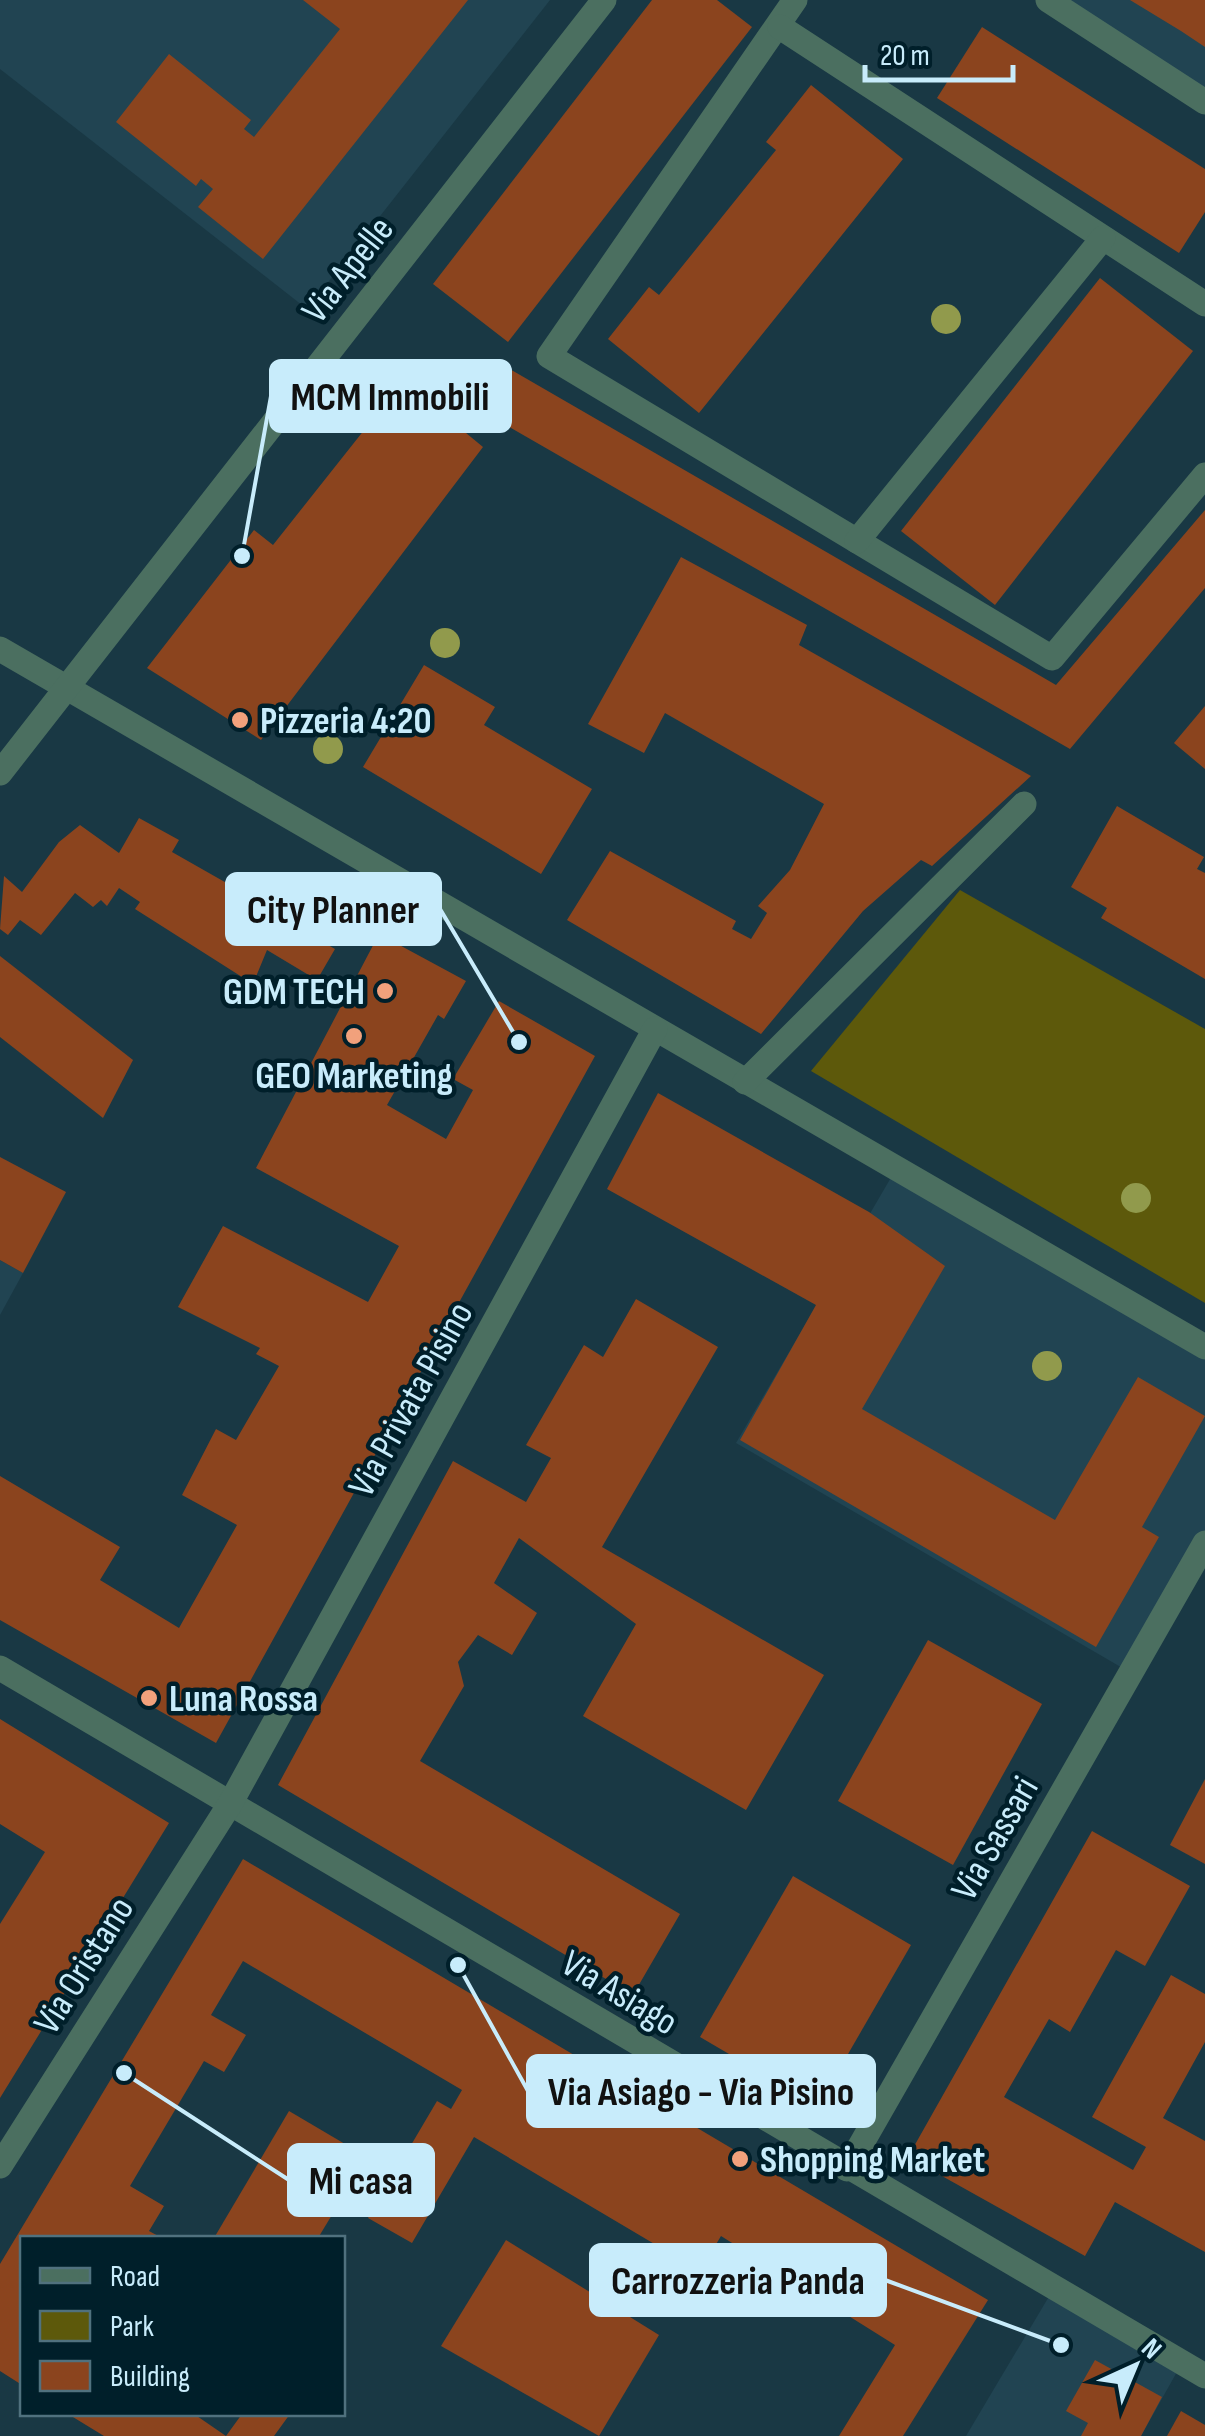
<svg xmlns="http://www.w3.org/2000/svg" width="1205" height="2436" viewBox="0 0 1205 2436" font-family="'Sofia Sans Condensed',sans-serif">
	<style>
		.built { fill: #214452 }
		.green { fill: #5d590b }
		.building { fill: #8b441e }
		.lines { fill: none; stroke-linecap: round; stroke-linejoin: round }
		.minor { stroke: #4b6f60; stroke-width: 25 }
		.tree { fill: #919a4c }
		.poi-dot { fill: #f1a17c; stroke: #001f2a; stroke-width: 4 }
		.labels { text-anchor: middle; stroke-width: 9; stroke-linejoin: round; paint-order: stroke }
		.street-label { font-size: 38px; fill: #c8ecfb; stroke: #001f2a }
		.poi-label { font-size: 38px; font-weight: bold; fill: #c8ecfb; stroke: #001f2a; text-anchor: start }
		.leader { fill: none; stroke: #c8ecfb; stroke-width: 4 }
		.callout-dot { fill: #c8ecfb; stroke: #001f2a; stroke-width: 4 }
		.callout { fill: #c8ecfb; stroke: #c8ecfb; stroke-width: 4 }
		.callout-label { font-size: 40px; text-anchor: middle; font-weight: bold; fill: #111 }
	</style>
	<rect width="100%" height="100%" fill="#193844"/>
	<g class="built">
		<polygon points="0,0 550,0 307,309 0,69"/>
		<polygon points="1048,0 1205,0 1205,102"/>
		<polygon points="896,1169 1205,1347 1205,1543 1131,1673 736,1443"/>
		<polygon points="0,1260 23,1273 0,1315"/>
		<polygon points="1054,2288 1182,2363 1141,2436 966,2436"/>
	</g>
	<polygon class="green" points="960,890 1205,1029 1205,1303 811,1071"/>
	<g class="building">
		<polygon points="303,0 468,0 263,259 198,207 213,189 201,179 196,186 116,122 169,54 251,120 244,129 254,137 340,29"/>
		<polygon points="652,0 717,0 752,27 508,342 433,284"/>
		<polygon points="1130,0 1205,0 1205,47 1181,31"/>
		<polygon points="982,27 1205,169 1205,212 1179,253 937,98"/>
		<polygon points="811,85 903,159 699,413 608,339 649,287 659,295 776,150 766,142"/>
		<polygon points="1100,278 1193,351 995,605 901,531"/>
		<polygon points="503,365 1056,685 1205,510 1205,588 1070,749 476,408"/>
		<polygon points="403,381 483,447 261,740 147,668 254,530 273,545"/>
		<polygon points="681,557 807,625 799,645 1031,776 932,866 921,860 863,911 761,1034 567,920 610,851 736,921 732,929 751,939 767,913 758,906 790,870 824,804 665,713 644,753 588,724"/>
		<polygon points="424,665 495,707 484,725 592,789 541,874 363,767"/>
		<polygon points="1205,706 1205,769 1174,743"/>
		<polygon points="1117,806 1204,857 1197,869 1205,873 1205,979 1101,918 1107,908 1071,887"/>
		<polygon points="139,818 179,840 172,852 290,919 306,891 338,910 321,941 335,949 317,980 267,950 253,984 135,909 140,902 119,888 107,906 101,900 93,907 75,893 41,935 20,920 8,935 0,929 4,876 22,892 59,842 80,825 119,853"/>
		<polygon points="379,934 466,981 444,1019 438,1015 387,1105 446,1139 473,1090 453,1079 499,1001 595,1056 216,1743 0,1620 0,1476 120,1547 100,1580 179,1628 237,1525 182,1495 216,1429 236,1440 279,1366 256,1354 260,1348 178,1307 223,1226 368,1302 399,1246 256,1168"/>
		<polygon points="0,956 133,1060 103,1118 0,1037"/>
		<polygon points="658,1093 869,1212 945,1266 862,1409 1055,1520 1138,1377 1205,1416 1142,1527 1159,1537 1096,1647 740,1440 816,1305 607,1189"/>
		<polygon points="0,1157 66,1192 23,1273 0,1260"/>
		<polygon points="636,1299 718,1347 602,1547 824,1675 746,1810 583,1716 636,1624 519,1538 494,1583 537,1613 512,1655 478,1635 458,1662 464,1686 420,1761 680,1914 633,1995 278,1785 453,1461 526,1502 551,1458 526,1445 584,1345 603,1357"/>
		<polygon points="928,1640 1042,1704 953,1865 838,1801"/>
		<polygon points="0,1719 169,1823 0,2098 0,1924 45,1852 0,1824"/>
		<polygon points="1205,1779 1205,1864 1170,1845"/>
		<polygon points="1092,1831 1190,1886 1145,1966 1116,1950 1070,2032 1049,2019 1004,2097 1133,2170 1146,2147 1092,2117 1171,1975 1205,1994 1205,2042 1163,2118 1205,2141 1205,2252 1115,2202 1085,2256 908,2157"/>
		<polygon points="243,1859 988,2300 903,2436 839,2436 895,2345 721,2236 700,2271 474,2137 412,2243 368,2218 437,2101 451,2109 462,2090 243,1961 211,2015 246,2035 224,2072 204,2061 130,2186 164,2206 149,2231 162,2238 22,2238 22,2385 0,2371 0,2264"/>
		<polygon points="793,1876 911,1945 818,2106 700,2037"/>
		<polygon points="289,2111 367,2157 318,2238 214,2238"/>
		<polygon points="506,2240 659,2335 599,2436 441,2346"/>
		<polygon points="1095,2360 1162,2397 1141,2436 1081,2436 1088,2423 1066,2411"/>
		<polygon points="1181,2411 1205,2425 1205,2436 1167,2436"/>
		<polygon points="68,2414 194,2414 226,2436 242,2414 290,2414 274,2436 104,2436"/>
	</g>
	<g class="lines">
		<g class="minor">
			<polyline points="795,0 549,356 1052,658 1205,475"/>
			<polyline points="1048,0 1205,102"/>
			<polyline points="780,27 1205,304"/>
			<polyline points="857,541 1103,238"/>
			<polyline points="0,649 1205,1347"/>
			<polyline points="0,773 604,0"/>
			<polyline points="745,1082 1024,804"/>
			<polyline points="0,1668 1205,2376"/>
			<polyline points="0,2166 230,1804 655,1029"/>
			<polyline points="847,2169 1205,1543"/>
		</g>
	</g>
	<g class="tree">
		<circle cx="946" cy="319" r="15"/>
		<circle cx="445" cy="643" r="15"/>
		<circle cx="328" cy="749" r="15"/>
		<circle cx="1136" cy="1198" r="15"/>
		<circle cx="1047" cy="1366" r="15"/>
	</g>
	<g class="poi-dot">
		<circle cx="240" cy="720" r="10"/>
		<circle cx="385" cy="991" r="10"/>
		<circle cx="354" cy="1036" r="10"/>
		<circle cx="149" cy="1698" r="10"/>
		<circle cx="740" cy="2159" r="10"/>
	</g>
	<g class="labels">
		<g class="street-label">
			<text transform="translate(347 269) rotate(-52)" y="13">Via Apelle</text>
			<text transform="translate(410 1399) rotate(-61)" y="13">Via Privata Pisino</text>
			<text transform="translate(994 1838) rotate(-60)" y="13">Via Sassari</text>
			<text transform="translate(83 1965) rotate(-58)" y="13">Via Oristano</text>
			<text transform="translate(620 1992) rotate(31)" y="13">Via Asiago</text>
		</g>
		<g class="poi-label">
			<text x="260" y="733">Pizzeria 4:20</text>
			<text x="365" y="1004" text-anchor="end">GDM TECH</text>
			<text x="354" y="1088" text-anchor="middle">GEO Marketing</text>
			<text x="169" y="1711">Luna Rossa</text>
			<text x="760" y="2172">Shopping Market</text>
		</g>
	</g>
	<path class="leader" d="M242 556L271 396M519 1042L440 909M458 1965L528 2091M124 2073L289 2180M1061 2345L885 2280"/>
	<g class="callout-dot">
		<circle cx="242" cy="556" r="10"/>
		<circle cx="519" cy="1042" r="10"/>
		<circle cx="458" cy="1965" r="10"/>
		<circle cx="124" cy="2073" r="10"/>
		<circle cx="1061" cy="2345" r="10"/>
	</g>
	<g class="callout">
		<rect x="271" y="361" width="239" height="70" rx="10"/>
		<rect x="227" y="874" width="213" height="70" rx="10"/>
		<rect x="528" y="2056" width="346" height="70" rx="10"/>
		<rect x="289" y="2145" width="144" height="70" rx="10"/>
		<rect x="591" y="2245" width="294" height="70" rx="10"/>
	</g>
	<g class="callout-label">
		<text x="390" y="410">MCM Immobili</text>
		<text x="333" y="923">City Planner</text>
		<text x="701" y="2105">Via Asiago - Via Pisino</text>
		<text x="361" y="2194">Mi casa</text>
		<text x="738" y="2294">Carrozzeria Panda</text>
	</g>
	<rect x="20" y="2236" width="325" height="180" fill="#001f2a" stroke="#50717e" stroke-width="2.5"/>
	<rect x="40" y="2268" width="50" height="15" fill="#4b6f60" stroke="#50717e" stroke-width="2.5"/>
	<text x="110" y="2286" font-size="30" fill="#c8ecfb">Road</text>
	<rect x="40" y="2311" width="50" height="30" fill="#5d590b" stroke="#50717e" stroke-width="2.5"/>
	<text x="110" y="2336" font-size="30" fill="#c8ecfb">Park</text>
	<rect x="40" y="2361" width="50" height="30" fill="#8b441e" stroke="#50717e" stroke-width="2.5"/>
	<text x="110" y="2386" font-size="30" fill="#c8ecfb">Building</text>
	<g transform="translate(1135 2366) rotate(44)" stroke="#001f2a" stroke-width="8" paint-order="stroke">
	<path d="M0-8L18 38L0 25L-18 38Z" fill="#c8ecfb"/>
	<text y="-15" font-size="28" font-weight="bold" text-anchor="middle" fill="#c8ecfb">N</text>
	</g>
	<path d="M865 65v15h148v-15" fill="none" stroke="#c8ecfb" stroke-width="5"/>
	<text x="880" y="65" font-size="30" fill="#c8ecfb" stroke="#001f2a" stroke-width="8" paint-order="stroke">20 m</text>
</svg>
